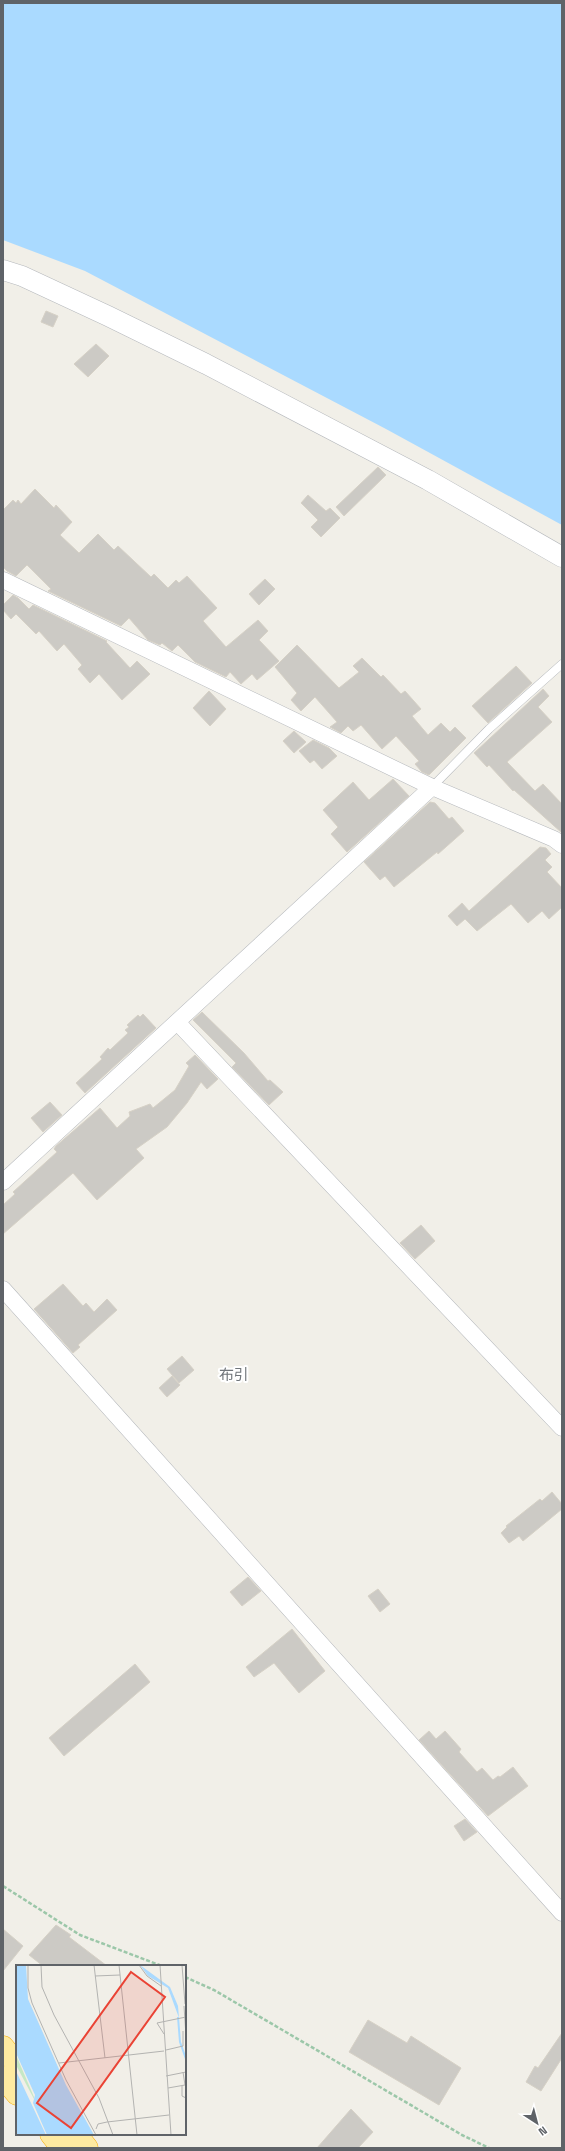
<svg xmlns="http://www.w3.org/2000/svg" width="565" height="2151" viewBox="0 0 565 2151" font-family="'Space Grotesk','Noto Sans JP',sans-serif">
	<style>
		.water { fill: #aadaff }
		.building { fill: #cccac5; stroke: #d6d1c6 }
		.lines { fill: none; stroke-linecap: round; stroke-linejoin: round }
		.service-casing { stroke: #b5b8bc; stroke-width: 9 }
		.minor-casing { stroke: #b5b8bc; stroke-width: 17 }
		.tertiary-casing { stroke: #b5b8bc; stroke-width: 21 }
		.trunk-casing { stroke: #f9ab00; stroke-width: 23 }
		.path { stroke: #9cc7a9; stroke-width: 2.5; stroke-dasharray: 4 2; stroke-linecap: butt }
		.service { stroke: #fff; stroke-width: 8 }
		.minor { stroke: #fff; stroke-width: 16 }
		.tertiary { stroke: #fff; stroke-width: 20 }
		.trunk { stroke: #feeaa1; stroke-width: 22 }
		.labels { text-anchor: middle; stroke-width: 4; stroke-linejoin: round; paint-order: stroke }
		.quarter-label { font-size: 15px; fill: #70757a; stroke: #fff }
		.inset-river { fill: none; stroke: #aadaff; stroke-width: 2 }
		.inset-road { fill: none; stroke: #b3b3b1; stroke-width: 1 }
		.view { fill: #ea4335; fill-opacity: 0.15; stroke: #ea4335; stroke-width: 2 }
		.inset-edge { fill: none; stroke: #5f6368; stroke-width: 2 }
	</style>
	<rect width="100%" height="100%" fill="#f1efe8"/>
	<polygon class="water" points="3,3 562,3 562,525 386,429 85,271 3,240"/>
	<g class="building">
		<polygon points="46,311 58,316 53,327 41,322"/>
		<polygon points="96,344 109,356 88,377 74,364"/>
		<polygon points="378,467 386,475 344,516 336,507"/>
		<polygon points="35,489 54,508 56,505 72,522 60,535 79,553 98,534 114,550 118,546 151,577 154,574 168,588 176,580 179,583 187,576 217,608 203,621 226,647 258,620 268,631 259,640 279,661 257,680 252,674 241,684 230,672 226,677 195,662 178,645 172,651 162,643 160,645 148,640 129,618 121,626 48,591 51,589 27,565 16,576 7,571 3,567 3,510 13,500 16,503 18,500 21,504"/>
		<polygon points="308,495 326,511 330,508 340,518 321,537 311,527 318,520 301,503"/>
		<polygon points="265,579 275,589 259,605 249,594"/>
		<polygon points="13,595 18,598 29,609 33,605 107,641 106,642 130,668 137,661 150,674 122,700 99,674 90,683 78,669 82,665 64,644 57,651 39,631 36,634 16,614 11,619 3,610 3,605"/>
		<polygon points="297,645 339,688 359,672 353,666 362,658 381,677 383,675 401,694 405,691 421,709 412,716 428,735 441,723 450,732 455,727 466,738 429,775 422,772 415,764 419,761 396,736 382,749 361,725 353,731 348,726 341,733 330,727 337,722 315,697 301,711 291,700 297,693 275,667"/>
		<polygon points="516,666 532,683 488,723 472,706"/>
		<polygon points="543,689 549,696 538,707 552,722 507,762 535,791 543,784 562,804 562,833 514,790 513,791 489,765 487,767 474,753"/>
		<polygon points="209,691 226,709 210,726 193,708"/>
		<polygon points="294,731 306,742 294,753 283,741"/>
		<polygon points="313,740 329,748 337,756 322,769 314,760 310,763 299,751"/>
		<polygon points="393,779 409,796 347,852 331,834 338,827 323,810 353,782 369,800"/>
		<polygon points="430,802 435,803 449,819 452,817 464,831 438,854 437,852 394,887 385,876 380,880 364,862"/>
		<polygon points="540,847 546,848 551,854 545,860 552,867 547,872 562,888 562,907 549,919 542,911 528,923 511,904 477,931 465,919 457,926 448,916 462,903 469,911"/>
		<polygon points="202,1012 244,1053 268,1081 270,1080 283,1092 269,1105 232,1067 236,1063 193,1020"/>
		<polygon points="143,1014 156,1028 85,1093 76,1083 102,1059 100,1057 108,1048 110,1050 128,1033 125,1030 129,1027 127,1025 138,1015 140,1017"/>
		<polygon points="195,1055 218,1079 207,1089 201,1082 187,1103 167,1127 136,1149 144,1158 97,1200 73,1173 3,1234 3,1205 15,1194 13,1192 57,1152 54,1149 56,1146 100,1108 117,1128 130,1116 129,1112 150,1104 153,1108 175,1090 189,1066 186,1063"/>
		<polygon points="50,1102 62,1115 43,1132 31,1118"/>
		<polygon points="421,1225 435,1241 415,1259 400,1243"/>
		<polygon points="63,1284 83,1306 86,1303 94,1312 107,1299 117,1310 78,1345 80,1347 73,1353 34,1309"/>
		<polygon points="182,1356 194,1370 179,1383 167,1369"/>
		<polygon points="172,1376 180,1385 167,1397 159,1388"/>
		<polygon points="552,1492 562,1504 562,1509 523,1541 519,1536 509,1543 501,1533 507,1527 506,1526 540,1499 542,1501"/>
		<polygon points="248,1577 261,1591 242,1606 230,1592"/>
		<polygon points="378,1589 390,1604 380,1612 368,1596"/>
		<polygon points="292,1629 325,1671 299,1693 274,1663 254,1677 246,1667"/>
		<polygon points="135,1664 150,1682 64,1756 49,1738"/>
		<polygon points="429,1731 436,1739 445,1731 461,1749 459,1752 477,1772 482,1768 493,1780 498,1776 500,1777 513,1767 528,1786 488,1816 419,1740"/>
		<polygon points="465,1819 477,1832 464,1841 454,1826"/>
		<polygon points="56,1925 71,1935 69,1937 107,1966 43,1966 29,1955"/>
		<polygon points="3,1929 23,1946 3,1971"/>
		<polygon points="368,2020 407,2043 411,2036 461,2068 439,2105 349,2052"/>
		<polygon points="562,2033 562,2058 541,2091 526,2082 535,2066 538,2068"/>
		<polygon points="351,2109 373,2132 358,2148 317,2148"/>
	</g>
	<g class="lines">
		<g class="service-casing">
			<polyline id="service" points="432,787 489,729 562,664"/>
		</g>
		<g class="minor-casing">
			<g id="minor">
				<polyline points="3,580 432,787 554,839 562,845"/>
				<polyline points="178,1023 562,1428"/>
				<polyline points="3,1182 432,787"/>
				<polyline points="3,1289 562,1913"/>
			</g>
		</g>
		<g class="tertiary-casing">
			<polyline id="tertiary" points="3,270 22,276 108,316 206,364 428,480 562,557"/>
		</g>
		<g class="trunk-casing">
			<g id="trunk">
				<polyline points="3,2047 17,2064"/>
				<polyline points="3,2077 17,2094"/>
				<polyline points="51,2134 62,2148"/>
				<polyline points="76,2134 87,2148"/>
			</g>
		</g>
		<g class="path">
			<polyline points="3,1886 80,1935 162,1966"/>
			<polyline points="185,1977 214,1990 462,2135 489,2148"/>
		</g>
		<use href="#service" class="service"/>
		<use href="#minor" class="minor"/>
		<use href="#tertiary" class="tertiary"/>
		<use href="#trunk" class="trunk"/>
	</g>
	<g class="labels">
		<g class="quarter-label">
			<text x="234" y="1380">布引</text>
		</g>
	</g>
	<g transform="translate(16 1965)">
		<rect width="170" height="170" fill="#f1efe8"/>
		<path d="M0 90 18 132V134L0 100Z" fill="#c5e8c5"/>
		<path d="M0 0H10L12 34 50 120 78 170H31L17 138 19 130 0 88ZM124 0 154 22 162 41 163 53 152 23 132 11ZM0 106 23 155 30 170H0Z" fill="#aadaff"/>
		<path class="inset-river" d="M162 52 164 77 170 94"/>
		<path class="inset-road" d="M12 0V23L16 38 50 115 80 170M25 0 26 22 38 50 83 133 97 170M78 0 89 93M103 0 121 170M123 0 131 11 145 21M144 0 155 170M166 0 169 39M79 11 104 10M168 41 170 71M148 69 141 58 170 52M150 85 167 81V66M43 98 148 86M150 111 170 107M166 121V131L170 133M152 123 169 120 167 107M80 164 82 159 91 157 153 150"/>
		<path class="view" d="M115 7 149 32 55 163 21 138Z"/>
		<rect width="170" height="170" class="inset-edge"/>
	</g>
	<rect width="565" height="2151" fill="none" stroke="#5f6368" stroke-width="8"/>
	<g transform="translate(537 2123) rotate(144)" stroke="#ffffff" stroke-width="3" paint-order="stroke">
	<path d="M0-3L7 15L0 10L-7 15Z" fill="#5f6368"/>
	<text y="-6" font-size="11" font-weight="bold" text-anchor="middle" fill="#5f6368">N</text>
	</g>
</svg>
